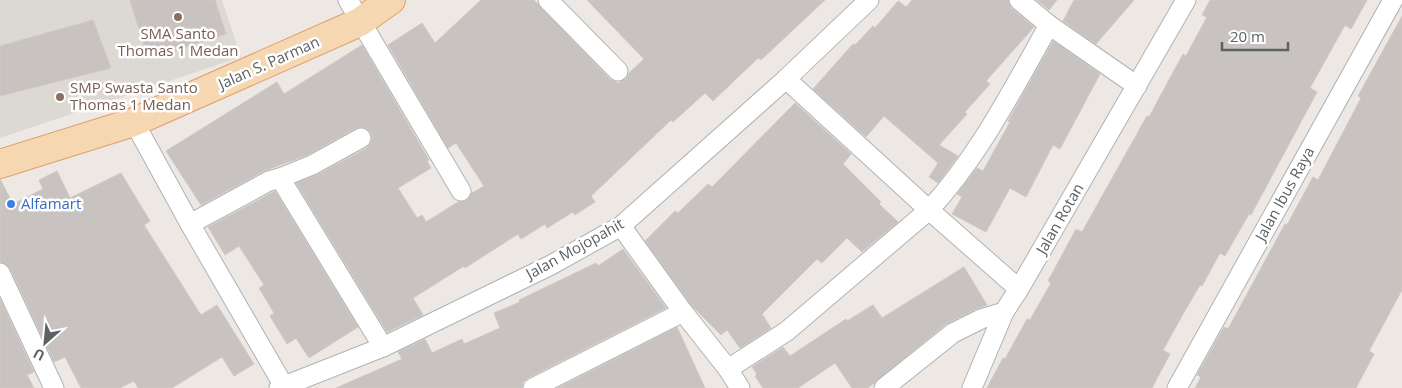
<svg xmlns="http://www.w3.org/2000/svg" width="1402" height="388" viewBox="0 0 1402 388" font-family="'Open Sans',sans-serif">
	<style>
		.education { fill: #dcd8d2 }
		.building { fill: #c8c3c0; stroke: #d0c9c3 }
		.lines { fill: none; stroke-linecap: round; stroke-linejoin: round }
		.minor-casing { stroke: #afb3b5; stroke-width: 21 }
		.primary-casing { stroke: #e09f69; stroke-width: 30 }
		.minor { stroke: #fff; stroke-width: 19 }
		.primary { stroke: #f5d8b1; stroke-width: 28 }
		.education-dot { fill: #8d6e63; stroke: #fff; stroke-width: 2 }
		.shop-dot { fill: #3f7fe0; stroke: #fff; stroke-width: 2 }
		.labels { text-anchor: middle; stroke-width: 5; stroke-linejoin: round; paint-order: stroke }
		.education-label { font-size: 15px; fill: #785e54; stroke: #fff }
		.street-label { font-size: 15px; fill: #5c6163; stroke: #fff }
		.shop-label { font-size: 15px; fill: #366cbe; stroke: #fff; text-anchor: start }
	</style>
	<rect width="100%" height="100%" fill="#ede8e4"/>
	<polygon class="education" points="0,0 222,0 241,57 0,138"/>
	<g class="building">
		<polygon points="130,0 215,0 226,34 148,59"/>
		<polygon points="481,0 534,0 610,79 618,83 626,79 629,73 644,59 587,0 825,0 761,60 758,58 713,101 705,93 673,122 671,120 591,196 595,202 575,215 573,212 547,228 545,224 521,239 518,234 465,268 464,266 413,298 423,315 387,332 296,183 317,175 367,148 371,143 372,139 371,133 367,129 362,127 356,128 307,155 264,171 201,205 166,151 277,82 284,94 362,45 429,160 427,161 431,168 398,188 417,218 422,215 426,222 458,202 467,200 472,193 484,186 456,143 448,148 388,45 422,23 435,43"/>
		<polygon points="912,0 1008,0 1011,8 1034,27 986,81 990,84 965,112 967,114 939,145 958,156 938,183 929,177 938,163 884,116 866,137 813,89 853,44 855,45 873,26 875,28 898,1 906,7"/>
		<polygon points="1037,0 1057,0 1049,10"/>
		<polygon points="1074,0 1134,0 1096,44 1063,21"/>
		<polygon points="1210,0 1367,0 1351,29 1345,25 1310,88 1317,92 1251,215 1249,214 1225,256 1220,253 1202,286 1200,285 1183,314 1163,350 1170,354 1152,388 987,388 1003,358 1005,359 1027,319 1030,320 1051,283 1048,281 1076,229 1082,232 1147,116 1149,117 1183,54 1186,56 1207,17 1202,15"/>
		<polygon points="1402,16 1402,290 1369,351 1374,354 1356,388 1195,388 1201,377 1197,375 1224,327 1228,329 1285,224 1287,225 1313,177 1318,180 1361,98 1358,96"/>
		<polygon points="93,20 111,68 0,96 0,46"/>
		<polygon points="1053,41 1100,74 1060,149 1053,145 1026,197 1010,188 986,232 952,214 962,197 957,194 977,168 983,171 1010,122 1008,121"/>
		<polygon points="795,103 851,154 843,164 881,202 879,204 898,222 862,252 847,238 822,263 817,259 762,314 771,328 740,348 727,330 721,335 693,307 645,241 675,211 678,213 708,184 712,187"/>
		<polygon points="57,171 70,198 121,173 150,221 144,225 201,315 217,305 254,364 234,376 222,357 172,388 138,388 134,381 120,388 81,388 65,357 54,362 10,268 6,264 0,262 0,179 13,204 43,189 39,180"/>
		<polygon points="275,191 358,327 309,358 296,338 287,344 270,316 274,313 259,288 264,285 239,246 225,255 208,227"/>
		<polygon points="623,249 666,308 528,378 523,382 522,388 336,388 402,359 398,352 425,339 432,353 462,339 464,344 500,328 494,313 520,302 519,300 596,263 598,266"/>
		<polygon points="964,267 987,305 976,309 946,324 868,388 852,388 835,363 798,388 763,388 755,376 757,374 752,367 783,347 790,356 846,319 847,321 873,305 882,318"/>
		<polygon points="0,299 34,372 27,375 34,388 0,388"/>
		<polygon points="677,327 705,388 558,388"/>
	</g>
	<g class="lines">
		<g class="minor-casing">
			<g id="minor">
				<polyline points="348,0 461,191"/>
				<polyline points="548,0 618,71"/>
				<polyline points="1019,0 1049,25 1137,86"/>
				<polyline points="786,79 929,210 1019,289"/>
				<polyline points="134,122 190,224 285,388"/>
				<polyline points="280,178 312,165 361,138"/>
				<polyline points="190,224 269,181 280,178 383,347"/>
				<polyline points="621,226 683,312 728,369 740,388"/>
				<polyline points="0,273 54,388"/>
				<path d="M728 369 787 331 929 210C979 156 1013 89 1049 25"/>
				<polyline points="279,388 383,347 551,265 621,226 786,79 869,0"/>
				<polyline points="533,388 683,312"/>
				<polyline points="884,388 953,333 981,319 1004,312 1019,289 1186,0"/>
				<polyline points="972,388 1004,312"/>
				<polyline points="1177,388 1393,0"/>
			</g>
		</g>
		<g class="primary-casing">
			<polyline id="primary" points="0,164 134,122 360,22 391,0"/>
		</g>
		<use href="#minor" class="minor"/>
		<use href="#primary" class="primary"/>
	</g>
	<g class="education-dot">
		<circle cx="178" cy="17" r="5"/>
		<circle cx="60" cy="97" r="5"/>
	</g>
	<circle class="shop-dot" cx="11" cy="204" r="5"/>
	<g class="labels">
		<g class="education-label">
			<text x="178" y="39">SMA Santo<tspan x="178" dy="17">Thomas 1 Medan</tspan></text>
			<text x="70" y="93" text-anchor="start">SMP Swasta Santo<tspan x="70" dy="17">Thomas 1 Medan</tspan></text>
		</g>
		<g class="street-label">
			<text transform="translate(269 63) rotate(-24)" y="5">Jalan S. Parman</text>
			<text transform="translate(1285 194) rotate(-61)" y="5">Jalan Ibus Raya</text>
			<text transform="translate(1060 219) rotate(-60)" y="5">Jalan Rotan</text>
			<text transform="translate(575 249) rotate(-29)" y="5">Jalan Mojopahit</text>
		</g>
		<g class="shop-label">
			<text x="21" y="209">Alfamart</text>
		</g>
	</g>
	<g transform="translate(45 343) rotate(207)" stroke="#ffffff" stroke-width="4" paint-order="stroke">
	<path d="M0-4L9 19L0 12L-9 19Z" fill="#5c6163"/>
	<text y="-8" font-size="14" font-weight="bold" text-anchor="middle" fill="#5c6163">U</text>
	</g>
	<path d="M1222 42v8h66v-8" fill="none" stroke="#5c6163" stroke-width="2.5"/>
	<text x="1230" y="42" font-size="15" fill="#5c6163" stroke="#ffffff" stroke-width="4" paint-order="stroke">20 m</text>
</svg>
